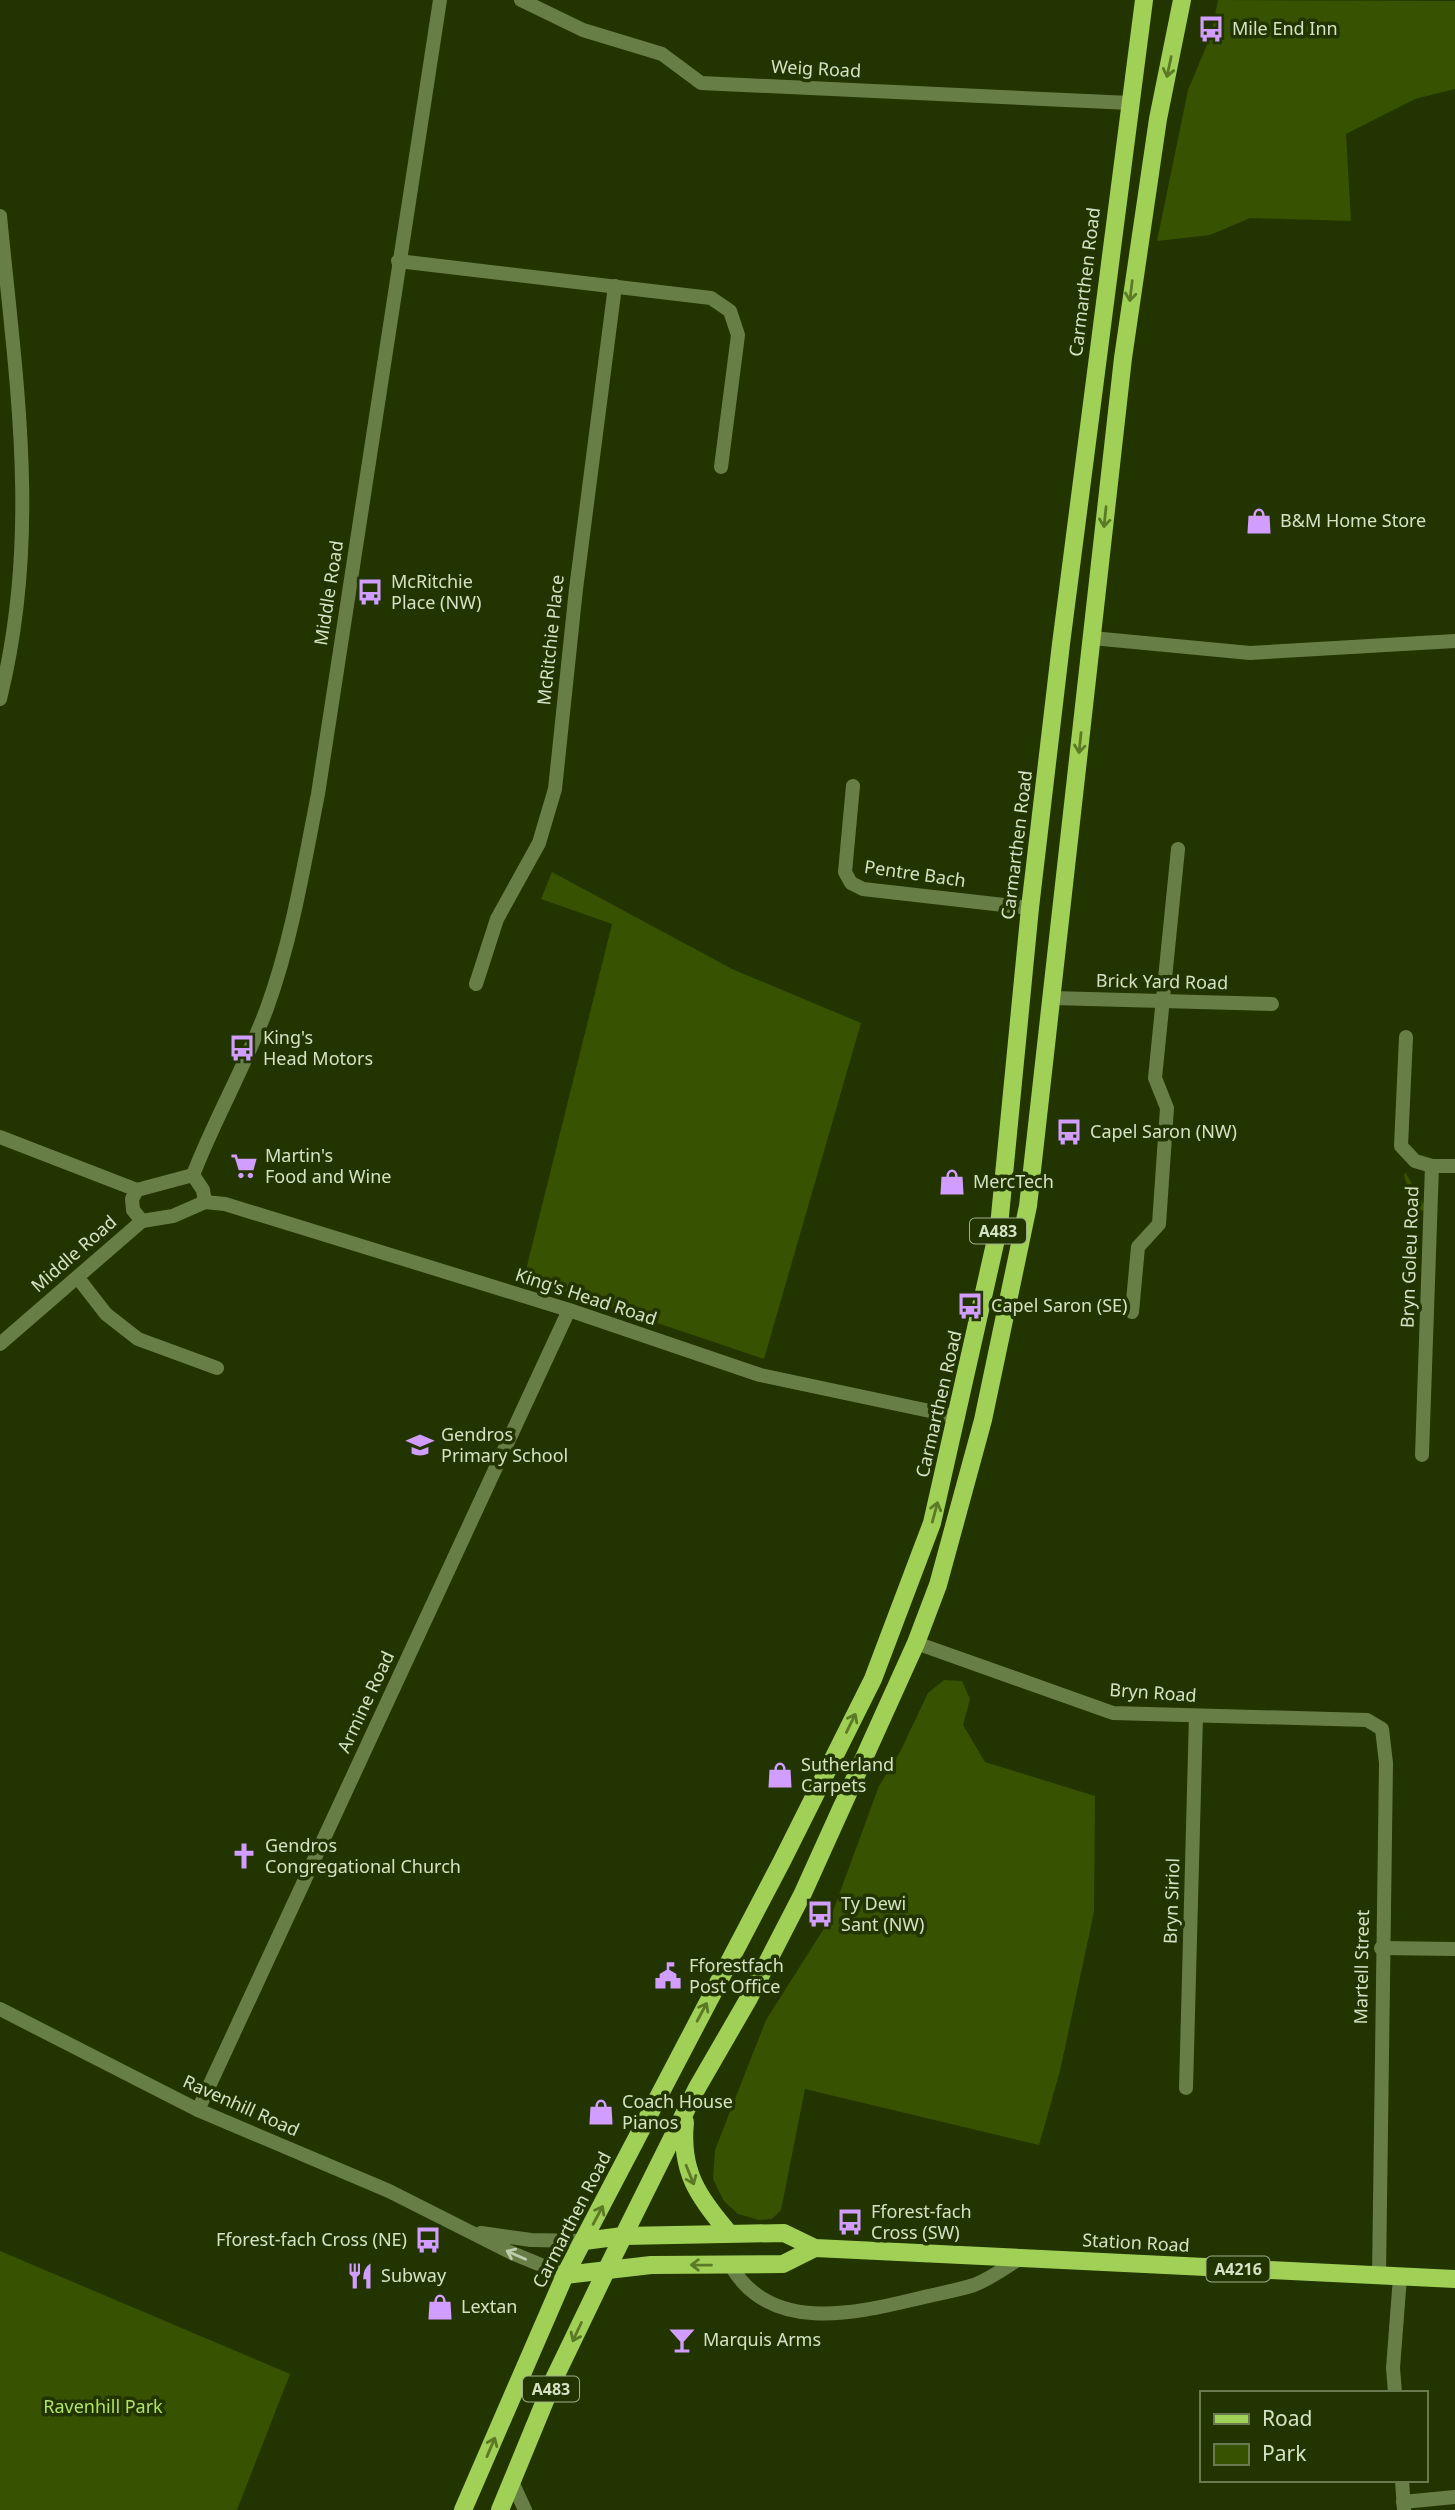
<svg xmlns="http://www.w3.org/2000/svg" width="1455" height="2510" viewBox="0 0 1455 2510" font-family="'Noto Sans',sans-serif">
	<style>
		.green { fill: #375200 }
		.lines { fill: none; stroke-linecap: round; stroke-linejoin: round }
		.minor { stroke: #677f47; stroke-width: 14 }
		.tertiary { stroke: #677f47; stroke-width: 14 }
		.primary { stroke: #a0d055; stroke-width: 18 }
		.oneway { stroke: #5b7a26 }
		.oneway2 { stroke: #becead }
		.labels { text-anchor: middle; stroke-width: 7; stroke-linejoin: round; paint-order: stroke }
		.shield { fill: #223400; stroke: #9fae8b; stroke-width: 2 }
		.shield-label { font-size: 16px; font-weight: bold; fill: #d4e2c6 }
		.poi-label { font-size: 18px; fill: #d4e2c6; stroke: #223400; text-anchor: start }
		.street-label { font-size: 18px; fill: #d4e2c6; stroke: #223400 }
		.park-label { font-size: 18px; fill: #b1e269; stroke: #223400 }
	</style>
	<rect width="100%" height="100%" fill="#223400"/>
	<g class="green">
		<polygon points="1218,0 1455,1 1455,89 1415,99 1346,134 1351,221 1250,218 1210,235 1157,241 1188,90 1211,35"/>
		<polygon points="552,872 732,969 861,1023 764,1359 524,1278 612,924 541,899"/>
		<polygon points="1405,1172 1427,1209 1411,1215 1411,1197 1404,1176"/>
		<polygon points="944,1680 962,1681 970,1699 963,1725 985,1762 1095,1796 1094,1912 1060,2071 1039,2145 805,2089 781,2210 772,2219 759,2220 738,2214 724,2201 713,2179 715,2150 766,2020 830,1919 879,1786 900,1752 928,1693"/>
		<polygon points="0,2251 290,2374 237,2510 0,2510"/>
	</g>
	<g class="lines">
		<g class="minor">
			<polyline points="521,0 583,30 662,54 701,83 1130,103"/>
			<path d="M0 216C16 382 41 534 0 699"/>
			<polyline points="398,261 711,298 730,311 738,335 721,467"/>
			<polyline points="1092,638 1250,653 1455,641"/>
			<polyline points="853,786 845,872 851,883 863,889 1030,908"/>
			<polyline points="476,984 497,919 539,843 555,789 576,589 615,286"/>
			<polyline points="1052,998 1272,1004"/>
			<polyline points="1406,1037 1401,1146 1415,1161 1432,1166 1422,1455"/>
			<polyline points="0,1137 137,1190"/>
			<polyline points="1432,1166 1455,1166"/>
			<polyline points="205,1202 225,1204 569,1310 760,1375 958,1417"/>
			<polyline points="78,1278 106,1314 138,1339 217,1368"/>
			<polyline points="1132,1312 1138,1247 1159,1224 1167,1108 1155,1078 1178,849"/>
			<polyline points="916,1643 1113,1713 1367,1720 1382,1729 1386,1763 1379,2276"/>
			<polyline points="1381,1948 1455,1949"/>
			<polyline points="1186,2088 1196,1716"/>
			<polyline points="198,2110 569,1310"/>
			<path d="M731 2266C770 2333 853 2314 916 2299 935 2294 955 2291 974 2285 990 2279 1006 2267 1021 2258"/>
			<polyline points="1395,2393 1393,2368 1400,2277"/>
			<polyline points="1402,2480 1404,2510"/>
			<polyline points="513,2484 525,2510"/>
			<polyline points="1403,2502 1455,2497"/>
		</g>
		<g class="tertiary">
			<path d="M193 1175C215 1118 246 1065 267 1008 292 939 304 865 318 794L440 0"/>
			<polyline points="142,1221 173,1216 205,1202 203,1190 193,1175"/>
			<polyline points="142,1221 133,1210 132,1199 137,1190 193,1175"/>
			<polyline points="0,1344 142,1221"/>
			<polyline points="0,2009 198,2110 389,2191 512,2253 565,2275"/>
			<polyline points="481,2233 531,2240 584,2241"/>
		</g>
		<g class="primary">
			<path d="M685 2122C680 2171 698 2197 729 2233"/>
			<polyline points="584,2241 623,2236 784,2233 815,2248 1455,2279"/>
			<polyline points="565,2275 651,2265 783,2264 815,2248"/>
			<polyline points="463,2510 565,2275 782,1861 873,1679 932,1523 999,1226 1030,908 1061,644 1144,0"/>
			<polyline points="500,2510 554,2379 606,2271 697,2088 749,1998 803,1893 916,1643 938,1585 983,1420 1028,1206 1123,358 1158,119 1182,0"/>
		</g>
	</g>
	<defs><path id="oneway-shaft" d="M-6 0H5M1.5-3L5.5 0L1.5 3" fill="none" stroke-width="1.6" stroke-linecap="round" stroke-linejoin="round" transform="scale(1.75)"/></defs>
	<g class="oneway">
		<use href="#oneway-shaft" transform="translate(1169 67) rotate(102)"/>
		<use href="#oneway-shaft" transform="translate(1131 291) rotate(97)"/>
		<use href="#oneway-shaft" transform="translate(1105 517) rotate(96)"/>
		<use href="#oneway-shaft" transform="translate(1080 743) rotate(96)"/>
		<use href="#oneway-shaft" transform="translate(935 1512) rotate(-75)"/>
		<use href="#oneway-shaft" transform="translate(851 1723) rotate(-64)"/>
		<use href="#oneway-shaft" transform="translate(702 2012) rotate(-62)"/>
		<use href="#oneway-shaft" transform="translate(690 2175) rotate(68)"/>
		<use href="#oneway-shaft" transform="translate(598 2215) rotate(-62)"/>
		<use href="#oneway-shaft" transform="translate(701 2265) rotate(-179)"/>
		<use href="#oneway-shaft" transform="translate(577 2332) rotate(115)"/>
		<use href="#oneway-shaft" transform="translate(491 2447) rotate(-67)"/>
	</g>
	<use class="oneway2" href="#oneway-shaft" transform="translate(516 2255) rotate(-156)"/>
	<defs>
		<g id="bus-bare" transform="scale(2.1)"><path d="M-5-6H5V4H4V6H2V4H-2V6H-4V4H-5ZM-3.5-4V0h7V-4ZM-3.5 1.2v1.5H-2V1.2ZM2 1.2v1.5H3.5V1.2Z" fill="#d19dfe" stroke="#223400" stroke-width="2.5" paint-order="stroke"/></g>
		<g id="shop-bare" transform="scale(2.1)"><path d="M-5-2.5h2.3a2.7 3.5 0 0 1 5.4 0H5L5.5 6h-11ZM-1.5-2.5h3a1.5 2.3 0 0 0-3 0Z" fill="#d19dfe" stroke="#223400" stroke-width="2.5" paint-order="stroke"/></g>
		<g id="supermarket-bare" transform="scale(2.1)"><path d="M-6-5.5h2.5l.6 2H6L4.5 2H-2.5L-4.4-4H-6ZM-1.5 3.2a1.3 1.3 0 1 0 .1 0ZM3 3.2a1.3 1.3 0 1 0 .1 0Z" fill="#d19dfe" stroke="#223400" stroke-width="2.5" paint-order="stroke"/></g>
		<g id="school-bare" transform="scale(2.1)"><path d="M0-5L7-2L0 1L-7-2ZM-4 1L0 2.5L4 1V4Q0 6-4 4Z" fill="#d19dfe" stroke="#223400" stroke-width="2.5" paint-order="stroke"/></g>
		<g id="church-bare" transform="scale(2.1)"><path d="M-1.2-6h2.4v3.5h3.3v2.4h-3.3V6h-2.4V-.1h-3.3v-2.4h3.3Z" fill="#d19dfe" stroke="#223400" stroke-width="2.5" paint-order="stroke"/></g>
		<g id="civic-bare" transform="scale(2.1)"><path d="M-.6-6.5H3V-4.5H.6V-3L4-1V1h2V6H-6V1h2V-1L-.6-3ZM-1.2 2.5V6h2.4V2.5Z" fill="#d19dfe" stroke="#223400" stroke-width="2.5" paint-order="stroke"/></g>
		<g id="restaurant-bare" transform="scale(2.1)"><path d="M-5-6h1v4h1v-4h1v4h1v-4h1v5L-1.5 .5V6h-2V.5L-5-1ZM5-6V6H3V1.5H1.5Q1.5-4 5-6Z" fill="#d19dfe" stroke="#223400" stroke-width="2.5" paint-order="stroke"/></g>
		<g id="bar-bare" transform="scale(2.1)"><path d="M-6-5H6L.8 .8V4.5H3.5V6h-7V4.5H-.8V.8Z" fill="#d19dfe" stroke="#223400" stroke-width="2.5" paint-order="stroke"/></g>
	</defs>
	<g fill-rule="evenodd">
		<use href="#bus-bare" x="1211" y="29"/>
		<use href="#shop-bare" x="1259" y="521"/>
		<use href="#bus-bare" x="370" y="592"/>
		<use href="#bus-bare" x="242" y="1048"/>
		<use href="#bus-bare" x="1069" y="1132"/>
		<use href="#supermarket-bare" x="244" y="1166"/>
		<use href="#shop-bare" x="952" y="1182"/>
		<use href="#bus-bare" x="970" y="1306"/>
		<use href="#school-bare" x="420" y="1445"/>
		<use href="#shop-bare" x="780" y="1775"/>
		<use href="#church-bare" x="244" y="1856"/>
		<use href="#bus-bare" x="820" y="1914"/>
		<use href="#civic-bare" x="668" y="1976"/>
		<use href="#shop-bare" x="601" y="2112"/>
		<use href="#bus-bare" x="850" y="2222"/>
		<use href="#bus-bare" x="428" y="2240"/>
		<use href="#restaurant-bare" x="360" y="2276"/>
		<use href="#shop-bare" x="440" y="2307"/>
		<use href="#bar-bare" x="682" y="2340"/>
	</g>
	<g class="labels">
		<g class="shield">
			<rect x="970" y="1218.5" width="56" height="25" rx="5"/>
			<rect x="1206.5" y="2256.5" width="63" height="25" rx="5"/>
			<rect x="523" y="2376.5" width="56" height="25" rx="5"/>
		</g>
		<g class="shield-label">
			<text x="998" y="1237">A483</text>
			<text x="1238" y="2275">A4216</text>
			<text x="551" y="2395">A483</text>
		</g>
		<g class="poi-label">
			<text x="1232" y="35">Mile End Inn</text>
			<text x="1280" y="527">B&amp;M Home Store</text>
			<text x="391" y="588">McRitchie<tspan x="391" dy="21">Place (NW)</tspan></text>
			<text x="263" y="1044">King's<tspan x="263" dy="21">Head Motors</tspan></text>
			<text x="1090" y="1138">Capel Saron (NW)</text>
			<text x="265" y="1162">Martin's<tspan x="265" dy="21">Food and Wine</tspan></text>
			<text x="973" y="1188">MercTech</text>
			<text x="991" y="1312">Capel Saron (SE)</text>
			<text x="441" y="1441">Gendros<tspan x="441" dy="21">Primary School</tspan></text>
			<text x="801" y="1771">Sutherland<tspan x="801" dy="21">Carpets</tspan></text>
			<text x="265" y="1852">Gendros<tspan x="265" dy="21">Congregational Church</tspan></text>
			<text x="841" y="1910">Ty Dewi<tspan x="841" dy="21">Sant (NW)</tspan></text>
			<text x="689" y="1972">Fforestfach<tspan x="689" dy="21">Post Office</tspan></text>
			<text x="622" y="2108">Coach House<tspan x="622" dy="21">Pianos</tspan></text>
			<text x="871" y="2218">Fforest-fach<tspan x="871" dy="21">Cross (SW)</tspan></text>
			<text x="407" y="2246" text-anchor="end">Fforest-fach Cross (NE)</text>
			<text x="381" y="2282">Subway</text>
			<text x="461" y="2313">Lextan</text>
			<text x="703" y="2346">Marquis Arms</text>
		</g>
		<g class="street-label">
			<text transform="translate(816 69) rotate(3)" y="6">Weig Road</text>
			<text transform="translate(1085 282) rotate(-83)" y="6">Carmarthen Road</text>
			<text transform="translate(329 593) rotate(-81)" y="6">Middle Road</text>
			<text transform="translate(551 640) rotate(-84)" y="6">McRitchie Place</text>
			<text transform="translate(1017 845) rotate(-83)" y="6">Carmarthen Road</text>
			<text transform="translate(915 874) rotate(8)" y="6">Pentre Bach</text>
			<text transform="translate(1162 982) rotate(1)" y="6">Brick Yard Road</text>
			<text transform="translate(74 1254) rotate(-41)" y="6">Middle Road</text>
			<text transform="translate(1410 1257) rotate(-88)" y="6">Bryn Goleu Road</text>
			<text transform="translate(586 1297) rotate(18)" y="6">King's Head Road</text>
			<text transform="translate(939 1404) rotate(-77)" y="6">Carmarthen Road</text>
			<text transform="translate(1153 1693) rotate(4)" y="6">Bryn Road</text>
			<text transform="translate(366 1702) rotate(-65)" y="6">Armine Road</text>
			<text transform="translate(1172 1901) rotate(-88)" y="6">Bryn Siriol</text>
			<text transform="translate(1362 1967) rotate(-89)" y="6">Martell Street</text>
			<text transform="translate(241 2106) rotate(24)" y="6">Ravenhill Road</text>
			<text transform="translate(572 2220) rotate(-63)" y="6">Carmarthen Road</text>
			<text transform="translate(1136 2243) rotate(3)" y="6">Station Road</text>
		</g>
		<g class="park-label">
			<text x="103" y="2413">Ravenhill Park</text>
		</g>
	</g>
	<rect x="1200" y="2391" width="228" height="91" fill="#223400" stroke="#697a4f" stroke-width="2"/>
	<rect x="1214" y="2414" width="35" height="10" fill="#a0d055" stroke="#697a4f" stroke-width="2"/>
	<text x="1262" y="2426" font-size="21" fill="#d4e2c6">Road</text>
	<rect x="1214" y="2444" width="35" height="21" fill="#375200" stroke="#697a4f" stroke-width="2"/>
	<text x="1262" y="2461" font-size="21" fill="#d4e2c6">Park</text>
</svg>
